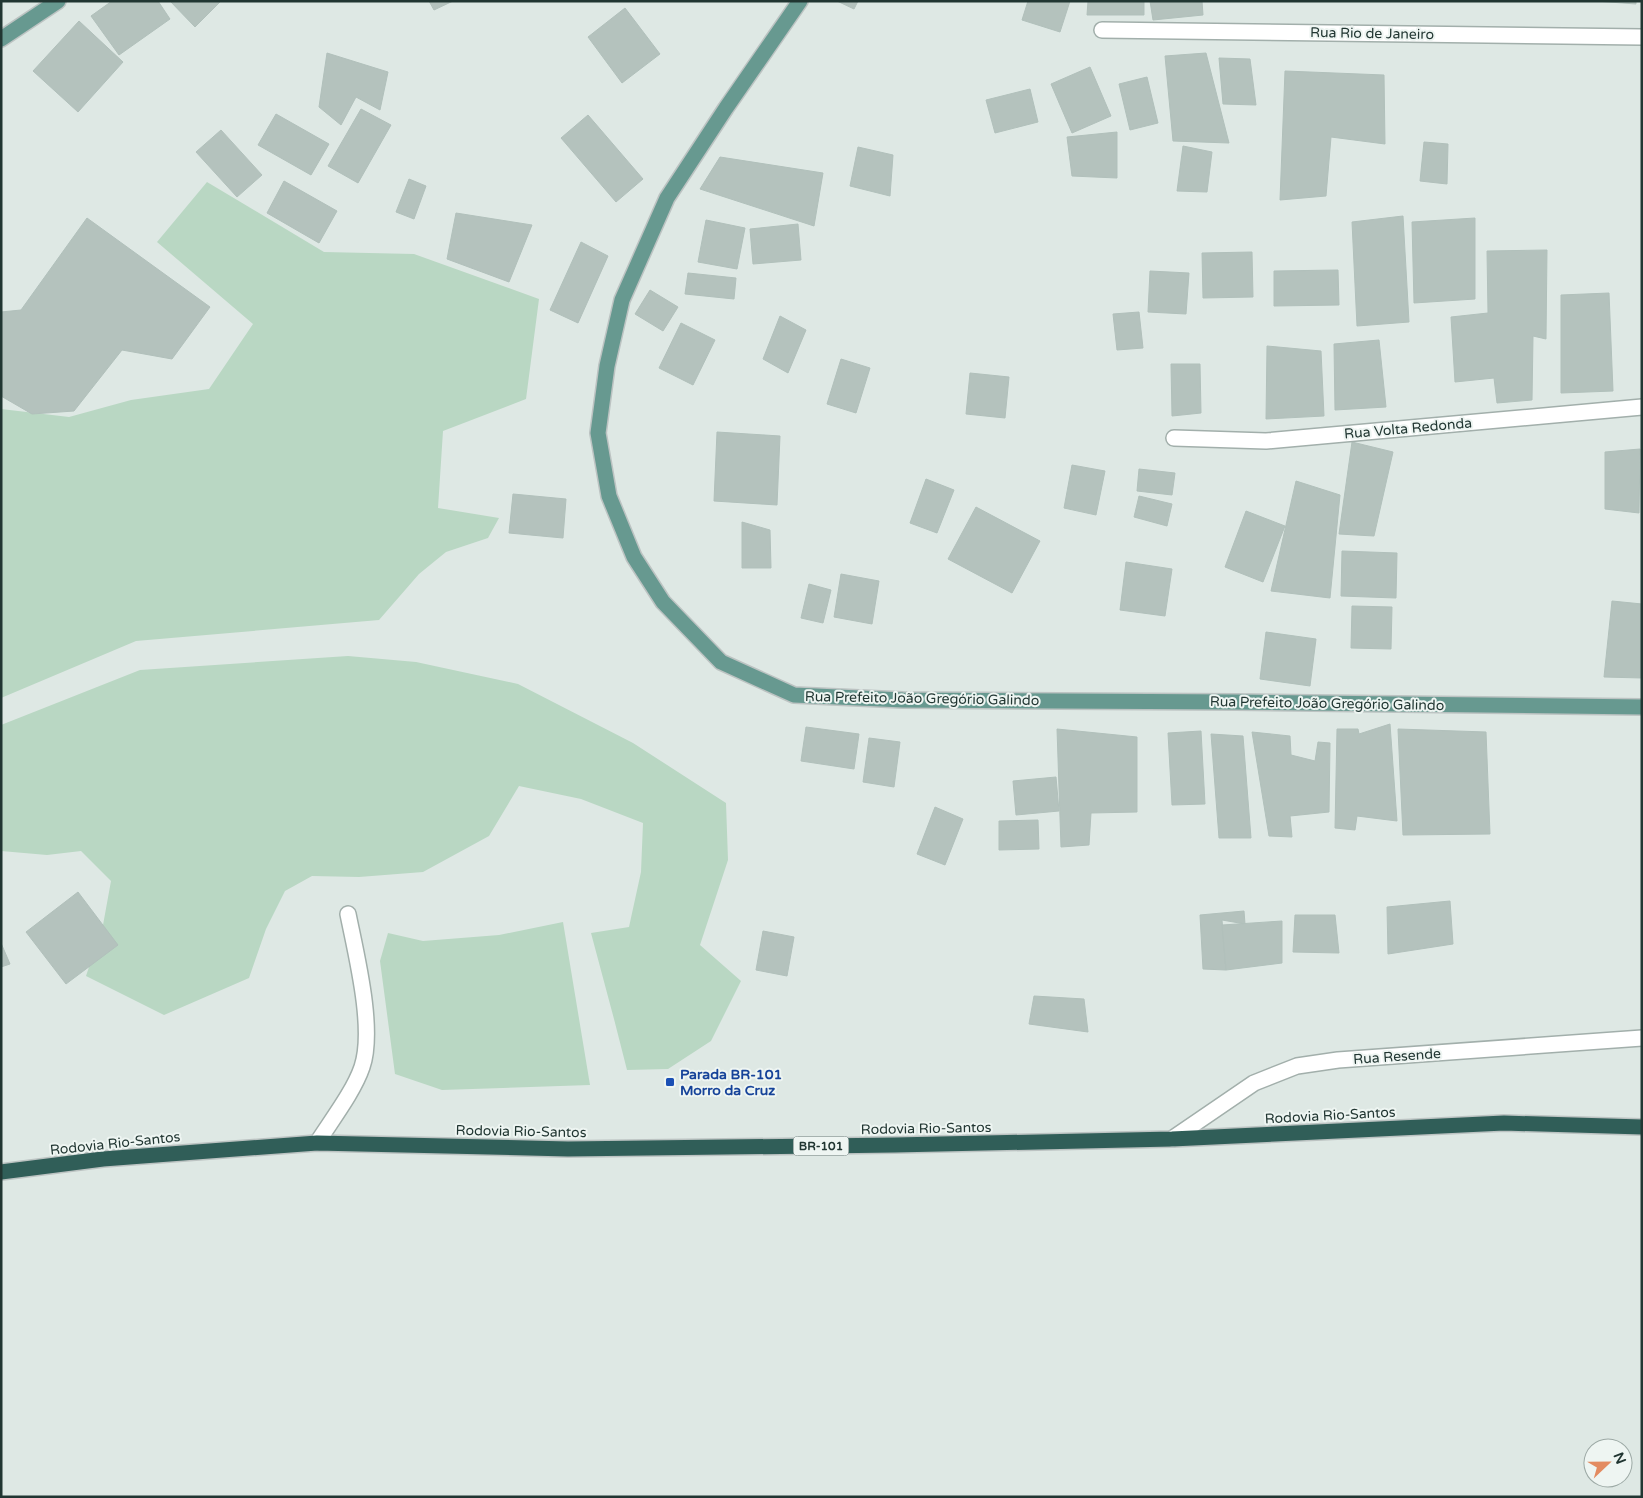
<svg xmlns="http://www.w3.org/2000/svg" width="1643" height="1498" viewBox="0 0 1643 1498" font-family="'Varela Round',sans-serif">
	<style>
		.green { fill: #b9d7c3 }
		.building { fill: #b4c2bd; stroke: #b1c0bb }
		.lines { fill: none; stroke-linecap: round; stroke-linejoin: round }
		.minor-casing { stroke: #a2afab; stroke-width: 18 }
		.major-casing { stroke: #bcc3c2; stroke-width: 18 }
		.highway-casing { stroke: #bcc3c2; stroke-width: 18 }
		.minor { stroke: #fff; stroke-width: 15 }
		.major { stroke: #679990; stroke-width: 15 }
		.highway { stroke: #305e58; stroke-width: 15 }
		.transit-dot { fill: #1a4fb4; stroke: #eef5f2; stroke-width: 2 }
		.labels { text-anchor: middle; stroke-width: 4; stroke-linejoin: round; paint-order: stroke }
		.shield { fill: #eef5f2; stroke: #5e6f6c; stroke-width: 1 }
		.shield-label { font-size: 12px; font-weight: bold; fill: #213632 }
		.street-label { font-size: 14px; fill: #213632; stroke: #eef5f2 }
		.transit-label { font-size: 14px; font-weight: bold; fill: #164399; stroke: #eef5f2; text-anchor: start }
	</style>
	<rect width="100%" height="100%" fill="#dee8e4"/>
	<g class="green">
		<polygon points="207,182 324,252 414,254 539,299 526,399 443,431 438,508 499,518 488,538 446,552 419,574 379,620 136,641 1,698 1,409 69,417 131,400 209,389 253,324 157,242"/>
		<polygon points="348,656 416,662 518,684 633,743 726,803 728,860 700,945 741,981 711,1041 668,1069 627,1070 614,1019 591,933 629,927 641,872 643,823 581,799 519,786 489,836 423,872 359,877 312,876 285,891 266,929 249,978 164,1015 86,976 103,925 111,881 81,851 47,855 1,851 1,725 140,670"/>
		<polygon points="563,922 590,1085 442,1090 395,1074 380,961 388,933 423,941 499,935"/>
	</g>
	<g class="building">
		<polygon points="112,1 158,1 170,19 119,55 91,16"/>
		<polygon points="170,1 221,1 195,27"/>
		<polygon points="429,1 453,1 434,10"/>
		<polygon points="837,1 858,1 854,9"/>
		<polygon points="1028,1 1070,1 1060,32 1022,20"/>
		<polygon points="1088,1 1144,1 1144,15 1087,15"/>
		<polygon points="1150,1 1202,1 1203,15 1153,20"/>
		<polygon points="1596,1 1636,1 1636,4"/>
		<polygon points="625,8 660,54 622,83 588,37"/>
		<polygon points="79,21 123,62 78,112 33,71"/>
		<polygon points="327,53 388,72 380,110 356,97 341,125 319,107"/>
		<polygon points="1206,53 1229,143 1173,141 1165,56"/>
		<polygon points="1219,58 1250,59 1256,105 1223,104"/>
		<polygon points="1090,67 1111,116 1072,133 1051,84"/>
		<polygon points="1285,71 1384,75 1385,144 1331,137 1326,196 1280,200"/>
		<polygon points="1147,77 1158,123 1130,130 1119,84"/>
		<polygon points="1030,89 1038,122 995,133 986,100"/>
		<polygon points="361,109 391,125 358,183 328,166"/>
		<polygon points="276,114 329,144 311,175 258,145"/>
		<polygon points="588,115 643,179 616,202 561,138"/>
		<polygon points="221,130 262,175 237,197 196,152"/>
		<polygon points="1117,132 1117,178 1072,176 1067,137"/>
		<polygon points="1424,142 1448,144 1447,184 1420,181"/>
		<polygon points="1183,146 1212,152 1207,192 1177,191"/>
		<polygon points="858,147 893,155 890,196 850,186"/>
		<polygon points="720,157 823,173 814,226 700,189"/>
		<polygon points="409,179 426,186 414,219 396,212"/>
		<polygon points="284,181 337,211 319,243 267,213"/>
		<polygon points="456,213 532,225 509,282 447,259"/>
		<polygon points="1403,216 1409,322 1357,326 1352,222"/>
		<polygon points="87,218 210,307 172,359 122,350 74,411 32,414 1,396 1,312 21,310"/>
		<polygon points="1475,218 1475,299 1414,303 1412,222"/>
		<polygon points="706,220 745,228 737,269 698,262"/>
		<polygon points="798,224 801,260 753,264 750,229"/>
		<polygon points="581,242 608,256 578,323 550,310"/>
		<polygon points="1547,250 1546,339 1533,336 1532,400 1497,403 1494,378 1455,382 1451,317 1488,313 1487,251"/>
		<polygon points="1252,252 1253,297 1203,298 1202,253"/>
		<polygon points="1338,270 1339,305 1274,306 1274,271"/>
		<polygon points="1150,271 1189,273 1186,314 1148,312"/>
		<polygon points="688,273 736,278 734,299 685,294"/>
		<polygon points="650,290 678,307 663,331 635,314"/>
		<polygon points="1609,293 1613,391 1561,393 1561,295"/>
		<polygon points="1139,312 1143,348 1117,350 1113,314"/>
		<polygon points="780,316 806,330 788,373 763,359"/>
		<polygon points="681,323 715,340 693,385 659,368"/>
		<polygon points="1379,340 1386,407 1335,410 1334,344"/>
		<polygon points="1267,346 1321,351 1324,416 1266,419"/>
		<polygon points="841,359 870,368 856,413 827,404"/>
		<polygon points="1171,364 1200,364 1201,413 1172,416"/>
		<polygon points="970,373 1009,377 1005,418 966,414"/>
		<polygon points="717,432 780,436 777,505 714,501"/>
		<polygon points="1352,442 1393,452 1374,536 1339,534"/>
		<polygon points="1640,449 1639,513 1605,509 1605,452"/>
		<polygon points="1072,465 1105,471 1096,515 1064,508"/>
		<polygon points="1139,469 1175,473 1172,495 1137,491"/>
		<polygon points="926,479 954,490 937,533 910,523"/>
		<polygon points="1296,481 1340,495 1330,598 1271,591"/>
		<polygon points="513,494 566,499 563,538 509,533"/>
		<polygon points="1139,496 1172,504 1167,526 1134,517"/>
		<polygon points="976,507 1040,541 1012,593 948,559"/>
		<polygon points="1246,511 1285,526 1263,582 1225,567"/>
		<polygon points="742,522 770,530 771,568 742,568"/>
		<polygon points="1342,551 1397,553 1396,598 1341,596"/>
		<polygon points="1126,562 1172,569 1165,616 1120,610"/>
		<polygon points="841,574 879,581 872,624 834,617"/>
		<polygon points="809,584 831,590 823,623 801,618"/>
		<polygon points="1612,601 1642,604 1642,678 1604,677"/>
		<polygon points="1352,606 1392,607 1391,649 1351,648"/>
		<polygon points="1266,632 1316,639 1310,686 1260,679"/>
		<polygon points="1390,724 1397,821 1357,816 1355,830 1335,828 1337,729 1358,729 1359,734"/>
		<polygon points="806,727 859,734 854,769 801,761"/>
		<polygon points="1057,729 1137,737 1137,812 1091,813 1089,845 1061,847"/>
		<polygon points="1398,729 1486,732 1490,834 1403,835"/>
		<polygon points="1201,731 1205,804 1172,805 1168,733"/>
		<polygon points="1252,732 1290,736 1291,755 1315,761 1318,742 1330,743 1329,812 1290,816 1292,837 1269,836"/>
		<polygon points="1211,734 1243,736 1251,838 1219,838"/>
		<polygon points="869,738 900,742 894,787 863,782"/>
		<polygon points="1056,777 1059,811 1016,815 1013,781"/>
		<polygon points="935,807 963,819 945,865 917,854"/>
		<polygon points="1038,820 1039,849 999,850 999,821"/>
		<polygon points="78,892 118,945 66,984 26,932"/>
		<polygon points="1450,901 1453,944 1388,954 1387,907"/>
		<polygon points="1244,911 1245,924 1222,920 1226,970 1203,969 1200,915"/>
		<polygon points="1295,915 1335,915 1339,953 1293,952"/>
		<polygon points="1282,921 1282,963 1226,970 1222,925"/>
		<polygon points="763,931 794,937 787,976 756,970"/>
		<polygon points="1,943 10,964 1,967"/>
		<polygon points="1034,996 1084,999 1088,1032 1029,1024"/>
	</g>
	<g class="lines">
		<g class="minor-casing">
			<g id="minor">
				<polyline points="1102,30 1642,37"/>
				<polyline points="1174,438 1266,441 1642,407"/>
				<polyline points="1172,1139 1254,1083 1297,1066 1338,1060 1642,1038"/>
				<path d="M317 1143C331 1121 354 1091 362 1067 375 1029 356 954 348 914"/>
			</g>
		</g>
		<g class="major-casing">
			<g id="major">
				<polyline points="800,1 726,108 667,198 622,300 607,366 598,433 609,496 634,557 663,602 721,662 794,695 903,700 1236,702 1642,707"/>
				<polyline points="1,39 58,1"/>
			</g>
		</g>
		<g class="highway-casing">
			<polyline id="highway" points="1,1172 103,1159 317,1143 568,1149 895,1145 1172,1139 1504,1123 1642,1127"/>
		</g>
		<use href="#minor" class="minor"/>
		<use href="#major" class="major"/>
		<use href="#highway" class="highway"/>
	</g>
	<rect class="transit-dot" x="665" y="1077" width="10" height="10" rx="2.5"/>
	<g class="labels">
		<rect class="shield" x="793.5" y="1136.5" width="55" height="19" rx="4"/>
		<g class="shield-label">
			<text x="821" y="1150">BR-101</text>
		</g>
		<g class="street-label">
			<text transform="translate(1372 33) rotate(1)" y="5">Rua Rio de Janeiro</text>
			<text transform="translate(1408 428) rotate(-5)" y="5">Rua Volta Redonda</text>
			<text transform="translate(922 698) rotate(1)" y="5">Rua Prefeito João Gregório Galindo</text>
			<text transform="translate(1327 703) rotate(1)" y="5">Rua Prefeito João Gregório Galindo</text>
			<text transform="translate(1397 1056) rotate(-4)" y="5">Rua Resende</text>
			<text transform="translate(1330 1115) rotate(-3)" y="5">Rodovia Rio-Santos</text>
			<text transform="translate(926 1128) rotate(-1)" y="5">Rodovia Rio-Santos</text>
			<text transform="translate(521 1131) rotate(1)" y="5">Rodovia Rio-Santos</text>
			<text transform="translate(115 1143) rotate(-6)" y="5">Rodovia Rio-Santos</text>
		</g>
		<g class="transit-label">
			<text x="680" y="1079">Parada BR-101<tspan x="680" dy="16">Morro da Cruz</tspan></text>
		</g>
	</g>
	<rect width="1643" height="1498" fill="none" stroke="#213632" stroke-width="5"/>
	<g transform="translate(1608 1463) rotate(68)"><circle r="24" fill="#eef5f2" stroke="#9ca9a5"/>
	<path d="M0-4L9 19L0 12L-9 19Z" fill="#e38b61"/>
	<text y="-8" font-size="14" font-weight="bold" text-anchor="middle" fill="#213632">N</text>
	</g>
</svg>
